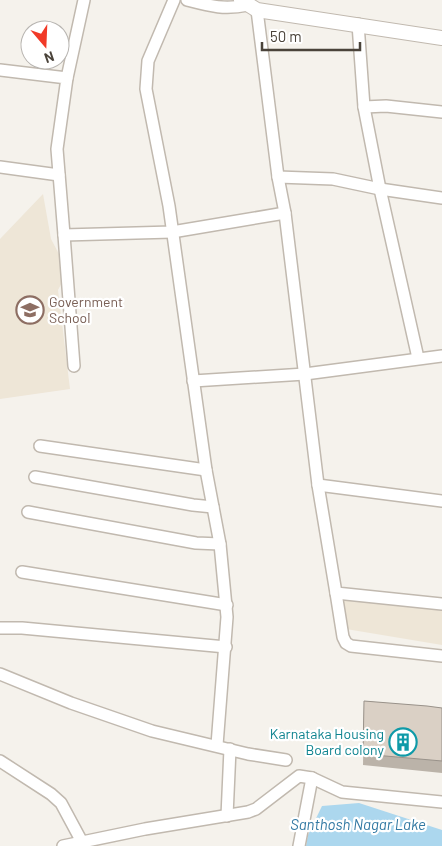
<svg xmlns="http://www.w3.org/2000/svg" width="442" height="846" viewBox="0 0 442 846" font-family="Barlow,sans-serif">
	<style>
		.education { fill: #eee6d7 }
		.water { fill: #acd7ee }
		.lines { fill: none; stroke-linecap: round; stroke-linejoin: round }
		.minor-casing { stroke: #c1b9af; stroke-width: 14 }
		.tertiary-casing { stroke: #c1b9af; stroke-width: 16 }
		.minor { stroke: #fff; stroke-width: 11 }
		.tertiary { stroke: #fff; stroke-width: 14 }
		.wall { fill: #bbb3a9 }
		.building { fill: #dad0c5; stroke: #99928a }
		.labels { text-anchor: middle; stroke-width: 4.5; stroke-linejoin: round; paint-order: stroke }
		.education-label { font-size: 14px; fill: #785e54; stroke: #fff; text-anchor: start }
		.culture-label { font-size: 14px; fill: #0d838f; stroke: #fff; text-anchor: end }
		.water-label { font-size: 15px; font-style: italic; fill: #3279a3; stroke: #fff }
	</style>
	<rect width="100%" height="100%" fill="#f5f2ec"/>
	<g class="education">
		<polygon points="43,194 51,239 68,271 58,290 70,389 0,399 0,239"/>
		<polygon points="339,597 442,610 442,645 346,629"/>
	</g>
	<polygon class="water" points="359,803 442,830 442,846 306,846 308,835 322,806"/>
	<g class="lines">
		<g class="minor-casing">
			<g id="minor">
				<polyline points="174,0 148,61 146,89 169,206 206,470 220,544 227,617 217,745"/>
				<path d="M187 0C210 6 224 10 248 5"/>
				<polyline points="257,10 278,177 285,213 318,485 336,593 442,604"/>
				<polyline points="358,24 364,107 380,189 418,358"/>
				<polyline points="0,70 67,78 57,149 64,235 172,232 285,213"/>
				<polyline points="67,78 84,0"/>
				<polyline points="364,107 386,106 442,112"/>
				<polyline points="0,167 59,175"/>
				<polyline points="278,177 333,179 380,189 442,198"/>
				<polyline points="64,235 74,366"/>
				<polyline points="193,381 305,374 442,356"/>
				<polyline points="40,446 206,470"/>
				<polyline points="35,477 193,505 213,507"/>
				<polyline points="318,485 442,501"/>
				<polyline points="28,512 196,543 220,544"/>
				<polyline points="22,572 227,605"/>
				<polyline points="336,593 343,637 346,643 351,646 442,656"/>
				<polyline points="0,628 22,628 226,647"/>
				<polyline points="0,674 71,703 152,731 248,754 286,760"/>
				<polyline points="0,761 51,794 61,803 82,842"/>
				<polyline points="227,816 230,749"/>
				<polyline points="63,846 145,829 248,812 256,809 299,776 312,778 342,792 442,802"/>
				<polyline points="299,846 312,778"/>
			</g>
		</g>
		<g class="tertiary-casing">
			<polyline id="tertiary" points="241,0 257,10 442,38"/>
		</g>
		<use href="#minor" class="minor"/>
		<use href="#tertiary" class="tertiary"/>
	</g>
	<polygon class="wall" points="364,701 442,708 442,773 363,765"/>
	<polygon class="building" points="364,701 427,706 442,708 442,761 363,754"/>
	<defs>
		<g id="school-ring" transform="scale(1.4375)"><circle r="9.5" fill="#fff" stroke="#8d6e63" stroke-width="1.5"/><path d="M0-5L7-2L0 1L-7-2ZM-4 1L0 2.5L4 1V4Q0 6-4 4Z" fill="#8d6e63"/></g>
		<g id="building-ring" transform="scale(1.4375)"><circle r="9.5" fill="#fff" stroke="#0f9aa8" stroke-width="1.5"/><path d="M-4-6H4V6H1V3H-1V6H-4ZM-2.5-4.3h1.7v1.8h-1.7ZM.8-4.3h1.7v1.8H.8ZM-2.5-1h1.7V.8h-1.7ZM.8-1h1.7V.8H.8Z" fill="#0f9aa8"/></g>
	</defs>
	<g fill-rule="evenodd">
		<use href="#school-ring" x="30" y="310"/>
		<use href="#building-ring" x="403" y="742"/>
	</g>
	<g class="labels">
		<g class="education-label">
			<text x="49" y="307">Government<tspan x="49" dy="16">School</tspan></text>
		</g>
		<g class="culture-label">
			<text x="384" y="739">Karnataka Housing<tspan x="384" dy="16">Board colony</tspan></text>
		</g>
		<g class="water-label">
			<text x="358" y="830">Santhosh Nagar Lake</text>
		</g>
	</g>
	<g transform="translate(45 45) rotate(161)"><circle r="24" fill="#ffffff" stroke="#b7b4b0"/>
	<path d="M0-4L9 19L0 12L-9 19Z" fill="#f13a28"/>
	<text y="-8" font-size="14" font-weight="bold" text-anchor="middle" fill="#4a433a">N</text>
	</g>
	<path d="M262 42v8h98v-8" fill="none" stroke="#4a433a" stroke-width="2.5"/>
	<text x="270" y="42" font-size="15" fill="#4a433a" stroke="#ffffff" stroke-width="4" paint-order="stroke">50 m</text>
</svg>
